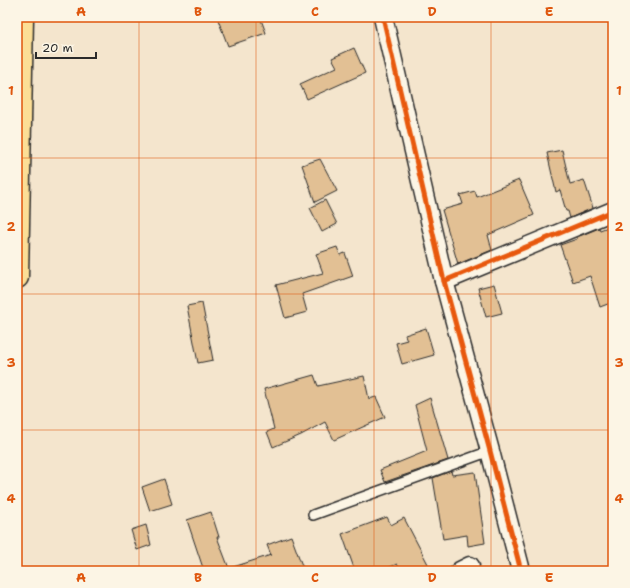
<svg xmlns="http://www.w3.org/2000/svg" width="630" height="588" viewBox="0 0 630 588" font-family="'Shantell Sans',sans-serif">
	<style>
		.building { fill: #e2c094; stroke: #2b2b2b }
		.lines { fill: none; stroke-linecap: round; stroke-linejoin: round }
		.lane-casing { stroke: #2b2b2b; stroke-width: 12 }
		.street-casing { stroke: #2b2b2b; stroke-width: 21 }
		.highway-casing { stroke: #2b2b2b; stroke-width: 25 }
		.lane { stroke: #fcf5e5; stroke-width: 9 }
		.street { stroke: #fcf5e5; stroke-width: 18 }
		.highway { stroke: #fcde96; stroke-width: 22 }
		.cycleway-casing { stroke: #fcf5e5; stroke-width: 8 }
		.cycleway { stroke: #e8590c; stroke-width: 5 }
		.grid { fill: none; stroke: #df570e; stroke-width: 1; stroke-opacity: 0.55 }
		.neatline { fill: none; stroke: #df570e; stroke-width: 1.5 }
		.grid-label { font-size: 13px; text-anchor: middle; font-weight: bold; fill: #df570e }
	</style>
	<rect width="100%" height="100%" fill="#f4e5cd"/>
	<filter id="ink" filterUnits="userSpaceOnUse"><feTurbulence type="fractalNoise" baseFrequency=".025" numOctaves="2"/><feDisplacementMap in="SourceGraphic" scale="8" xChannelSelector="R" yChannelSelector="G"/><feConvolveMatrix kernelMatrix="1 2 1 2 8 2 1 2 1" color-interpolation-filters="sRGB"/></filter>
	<g filter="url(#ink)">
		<g class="building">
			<polygon points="217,17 260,17 266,33 228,46"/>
			<polygon points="354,48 365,73 307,99 300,84 337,67 332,58"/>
			<polygon points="562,150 570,184 584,180 593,208 570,218 568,211 566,211 560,190 556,192 547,153"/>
			<polygon points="320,159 337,191 315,202 302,165"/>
			<polygon points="519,180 534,215 488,235 492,250 458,264 442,210 463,204 460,195 475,191 477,197"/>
			<polygon points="325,200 337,224 322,232 310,208"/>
			<polygon points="608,227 613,241 613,302 600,307 590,276 573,282 560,245 577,239 577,237 599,228 600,230"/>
			<polygon points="337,247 340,255 345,253 353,276 302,294 307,312 285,318 276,285 323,273 316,254"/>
			<polygon points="494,284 502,313 486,317 478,288"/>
			<polygon points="202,303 213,360 198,363 187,306"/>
			<polygon points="426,328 434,355 402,364 396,343 407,340 405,335"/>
			<polygon points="314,375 318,386 364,376 369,399 376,397 385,417 334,440 325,422 301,435 273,447 267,432 274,429 264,389"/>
			<polygon points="430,398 448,460 385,482 380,470 427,451 415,405"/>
			<polygon points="451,471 452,475 475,472 485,543 468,546 467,535 443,539 433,478"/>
			<polygon points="164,479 172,504 150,511 142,487"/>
			<polygon points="211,512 219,537 217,537 230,571 204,571 187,520"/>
			<polygon points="387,517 391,525 404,518 428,564 416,571 401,571 397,564 381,571 355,571 342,534"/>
			<polygon points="146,525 151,545 137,550 131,530"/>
			<polygon points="291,536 304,571 231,571 230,568 271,555 267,545"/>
		</g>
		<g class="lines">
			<g class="lane-casing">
				<polyline id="lane" points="313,515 490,451"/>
			</g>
			<g class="street-casing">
				<g id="street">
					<polyline points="383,17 444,281 490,451 521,571"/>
					<polyline points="444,281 613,211"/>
					<polyline points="460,571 470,566"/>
				</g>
			</g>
			<g class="highway-casing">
				<polyline id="highway" points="17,277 22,17"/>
			</g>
			<use href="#lane" class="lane"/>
			<use href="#street" class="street"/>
			<use href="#highway" class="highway"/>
			<g class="cycleway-casing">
				<g id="cycleway">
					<polyline points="383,17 444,281 490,451 521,571"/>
					<polyline points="444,281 613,211"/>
				</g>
			</g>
			<use href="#cycleway" class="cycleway"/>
		</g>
	</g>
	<path class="grid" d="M139 17V571M256 17V571M374 17V571M491 17V571M17 158H613M17 294H613M17 430H613"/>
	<rect width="630" height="588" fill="none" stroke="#fcf5e5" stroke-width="44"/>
	<path d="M36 52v6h60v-6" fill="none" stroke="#2b2b2b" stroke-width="2"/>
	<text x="42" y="52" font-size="12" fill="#2b2b2b" stroke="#fcf5e5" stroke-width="3" paint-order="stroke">20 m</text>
	<rect x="22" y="22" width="586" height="544" class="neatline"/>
	<g class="grid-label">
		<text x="81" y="16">A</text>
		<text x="198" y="16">B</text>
		<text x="315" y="16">C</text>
		<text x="432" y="16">D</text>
		<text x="549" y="16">E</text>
		<text x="11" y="95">1</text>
		<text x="619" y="95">1</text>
		<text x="11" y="231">2</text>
		<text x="619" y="231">2</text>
		<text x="11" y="367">3</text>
		<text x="619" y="367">3</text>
		<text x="11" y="503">4</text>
		<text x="619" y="503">4</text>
		<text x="81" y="582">A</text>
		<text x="198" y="582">B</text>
		<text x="315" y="582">C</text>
		<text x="432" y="582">D</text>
		<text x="549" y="582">E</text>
	</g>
</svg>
